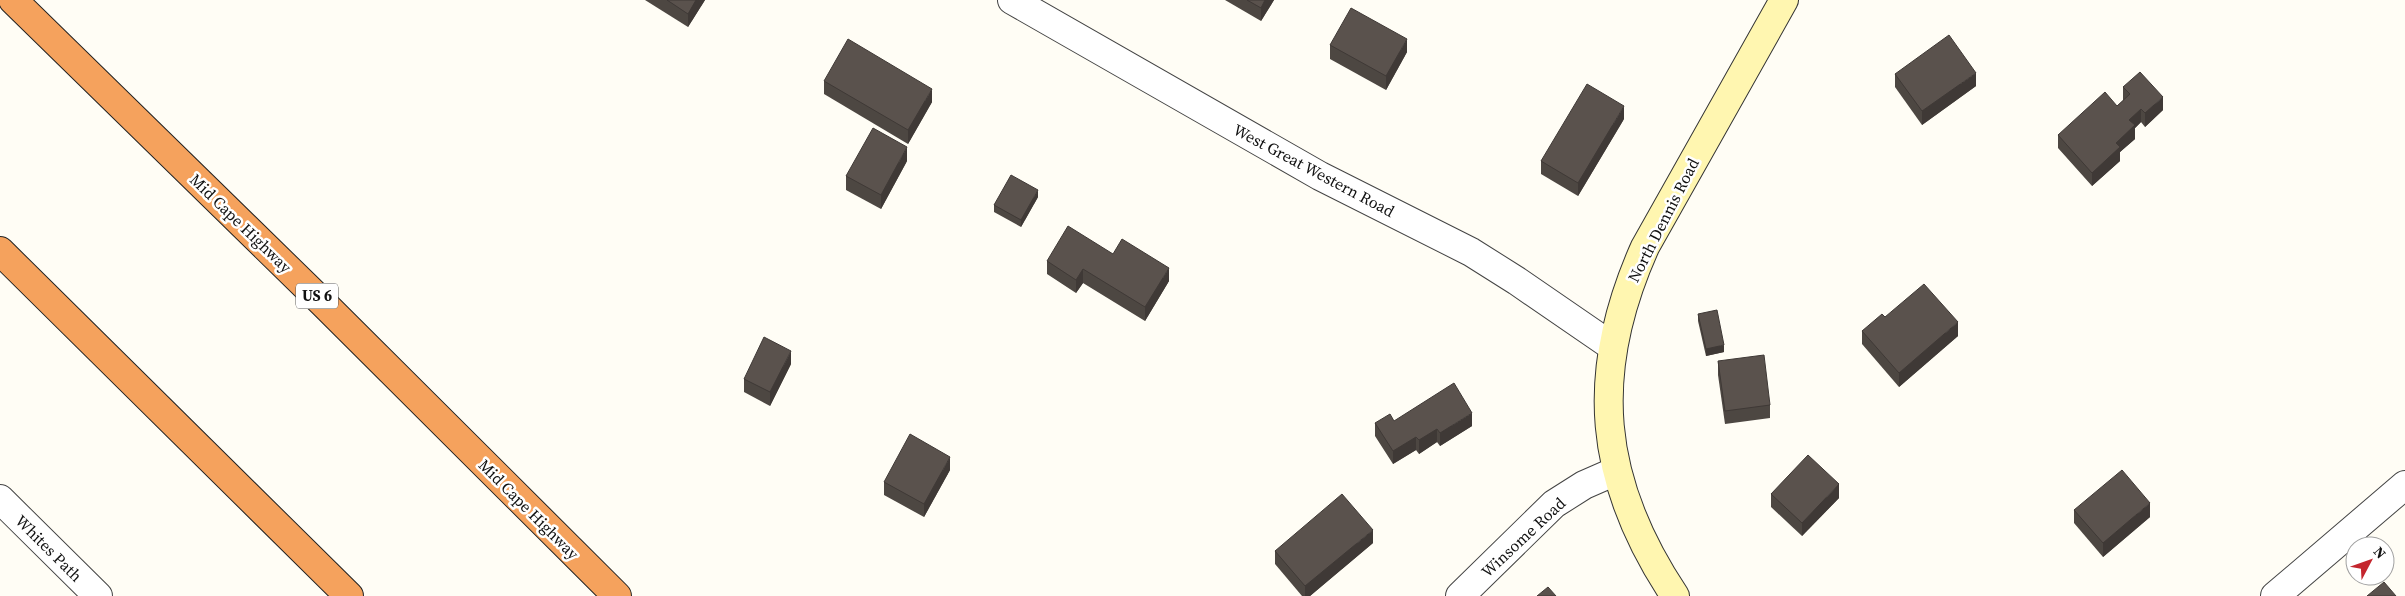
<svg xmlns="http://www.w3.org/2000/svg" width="2405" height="596" viewBox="0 0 2405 596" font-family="'Source Serif 4',serif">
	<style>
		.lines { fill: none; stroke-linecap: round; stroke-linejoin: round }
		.minor-casing { stroke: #444; stroke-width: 30 }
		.tertiary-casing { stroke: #444; stroke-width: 30 }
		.secondary-casing { stroke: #333; stroke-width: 30 }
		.motorway-casing { stroke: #222; stroke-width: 30 }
		.minor { stroke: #fff; stroke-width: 28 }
		.tertiary { stroke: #fff; stroke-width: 28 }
		.secondary { stroke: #fff6b0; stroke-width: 28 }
		.motorway { stroke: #f5a25d; stroke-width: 28 }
		.wall { fill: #4d4742 }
		.shaded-wall { fill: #3f3936 }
		.building { fill: #5a524d; stroke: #3f3936 }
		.labels { text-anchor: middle; stroke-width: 5; stroke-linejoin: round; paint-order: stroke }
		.shield { fill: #fff; stroke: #585858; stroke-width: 1 }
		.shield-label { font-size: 15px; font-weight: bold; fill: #111 }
		.street-label { font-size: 16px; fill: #111; stroke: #fff }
	</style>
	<rect width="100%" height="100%" fill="#fffdf5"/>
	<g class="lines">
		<g class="minor-casing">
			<g id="minor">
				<polyline points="1460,596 1554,504 1584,485 1616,471"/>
				<polyline points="2275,596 2405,485"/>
			</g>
		</g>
		<g class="tertiary-casing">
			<g id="tertiary">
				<polyline points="1012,0 1320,176 1471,252 1517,281 1613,347"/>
				<polyline points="0,499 98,596"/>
			</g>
		</g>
		<g class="secondary-casing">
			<path id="secondary" d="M1675 596C1598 481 1588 374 1645 247L1784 0"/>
		</g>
		<g class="motorway-casing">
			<g id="motorway">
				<polyline points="13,0 323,303 617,596"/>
				<polyline points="0,251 349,596"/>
			</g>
		</g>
		<use href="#minor" class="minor"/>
		<use href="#tertiary" class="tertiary"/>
		<use href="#secondary" class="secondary"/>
		<use href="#motorway" class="motorway"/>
	</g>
	<g class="wall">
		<polygon points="645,0 705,0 688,27"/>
		<polygon points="1225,0 1274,0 1261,21"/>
		<polygon points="1330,45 1407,52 1386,90 1330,59"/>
		<polygon points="1895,74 1976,86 1922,125 1895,87"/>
		<polygon points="824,81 932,102 908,144 824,94"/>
		<polygon points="2123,87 2163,110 2145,127 2141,122 2135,128 2135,139 2120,152 2120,161 2092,186 2058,148 2058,135 2117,106 2123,101"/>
		<polygon points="1624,119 1578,196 1541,174 1541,161"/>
		<polygon points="907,161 881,209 846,190 846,176"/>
		<polygon points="1038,197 1021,227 994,212 994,205"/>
		<polygon points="1113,254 1169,281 1145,321 1083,283 1076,293 1047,274 1047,261"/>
		<polygon points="1698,314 1724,352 1706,356 1698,321"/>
		<polygon points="1885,317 1958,336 1899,387 1862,344 1862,331"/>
		<polygon points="1718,361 1770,405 1770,418 1725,424 1718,375"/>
		<polygon points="791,364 770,406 744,392 744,379"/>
		<polygon points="1375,423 1472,426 1440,446 1437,442 1419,454 1416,450 1393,464 1375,436"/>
		<polygon points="950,470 924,517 884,495 884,482"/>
		<polygon points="1771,494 1839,498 1802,536 1771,507"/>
		<polygon points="2074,510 2150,517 2103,557 2074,523"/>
		<polygon points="1373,543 1310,596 1302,596 1275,564 1275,551"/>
	</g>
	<g class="shaded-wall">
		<polygon points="696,0 705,0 688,27 688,14"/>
		<polygon points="1265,0 1274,0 1261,21 1261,8"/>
		<polygon points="1407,39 1407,52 1386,90 1386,76"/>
		<polygon points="1976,73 1976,86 1922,125 1922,111"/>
		<polygon points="932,89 932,102 908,144 908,130"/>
		<polygon points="2163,97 2163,110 2145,127 2145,113"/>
		<polygon points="1624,106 1624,119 1578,196 1578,183"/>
		<polygon points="2141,109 2141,122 2135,128 2135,139 2120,152 2120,161 2092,186 2092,173 2116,143 2129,120"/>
		<polygon points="907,147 907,161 881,209 881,195"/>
		<polygon points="1038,190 1038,197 1021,227 1021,220"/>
		<polygon points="1169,268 1169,281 1145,321 1145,307"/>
		<polygon points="1083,269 1083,283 1076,293 1076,280"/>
		<polygon points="1958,322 1958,336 1899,387 1899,373"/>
		<polygon points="1724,345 1724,352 1706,356 1706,349"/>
		<polygon points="791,351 791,364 770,406 770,392"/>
		<polygon points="1472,413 1472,426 1440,446 1440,433"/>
		<polygon points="1437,429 1437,442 1419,454 1419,440"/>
		<polygon points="1416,437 1416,450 1393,464 1393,451"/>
		<polygon points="950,457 950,470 924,517 924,504"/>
		<polygon points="1839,484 1839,498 1802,536 1802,523"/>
		<polygon points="2150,503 2150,517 2103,557 2103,543"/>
		<polygon points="1373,530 1373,543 1310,596 1305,596 1305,586"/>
	</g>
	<g class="building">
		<polygon points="667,0 696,0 688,14"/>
		<polygon points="1247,0 1265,0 1261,8"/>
		<polygon points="1351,8 1407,39 1386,76 1330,45"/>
		<polygon points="1949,35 1976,73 1922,111 1895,74"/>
		<polygon points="848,39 932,89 908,130 824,81"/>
		<polygon points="2140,72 2163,97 2145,113 2141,109 2129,120 2135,125 2116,143 2120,147 2092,173 2058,135 2105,92 2117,106 2130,94 2123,87"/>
		<polygon points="1587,84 1624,106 1578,183 1541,161"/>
		<polygon points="873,128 907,147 881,195 846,176"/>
		<polygon points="1011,175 1038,190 1021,220 994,205"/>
		<polygon points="1068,226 1113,254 1122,239 1169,268 1145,307 1083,269 1076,280 1047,261"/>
		<polygon points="1924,284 1958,322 1899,373 1862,331 1882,314 1885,317"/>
		<polygon points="1717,310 1724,345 1706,349 1698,314"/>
		<polygon points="764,337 791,351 770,392 744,379"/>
		<polygon points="1764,355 1770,405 1725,411 1718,361"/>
		<polygon points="1454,383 1472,413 1440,433 1437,429 1419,440 1416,437 1393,451 1375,423 1390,414 1394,421"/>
		<polygon points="910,434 950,457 924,504 884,482"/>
		<polygon points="1808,455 1839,484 1802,523 1771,494"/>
		<polygon points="2122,470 2150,503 2103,543 2074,510"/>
		<polygon points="1342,494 1373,530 1305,586 1275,551"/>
		<polygon points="2384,582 2396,596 2367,596"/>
		<polygon points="1548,587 1556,596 1537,596"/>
	</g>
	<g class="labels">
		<rect class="shield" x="296" y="283.5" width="42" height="25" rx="4"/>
		<g class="shield-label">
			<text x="317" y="301">US 6</text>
		</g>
		<g class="street-label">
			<text transform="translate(1314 170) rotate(28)" y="6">West Great Western Road</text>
			<text transform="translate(1663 220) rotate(-63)" y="6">North Dennis Road</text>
			<text transform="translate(241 223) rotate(44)" y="6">Mid Cape Highway</text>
			<text transform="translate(529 509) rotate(45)" y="6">Mid Cape Highway</text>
			<text transform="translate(1523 537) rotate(-43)" y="6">Winsome Road</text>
			<text transform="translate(49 548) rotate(45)" y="6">Whites Path</text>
		</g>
	</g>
	<g transform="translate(2370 561) rotate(49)"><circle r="24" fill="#ffffff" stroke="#a0a0a0"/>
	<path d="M0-4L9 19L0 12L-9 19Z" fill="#c4262e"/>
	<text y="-8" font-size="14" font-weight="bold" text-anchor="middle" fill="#111111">N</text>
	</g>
</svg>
